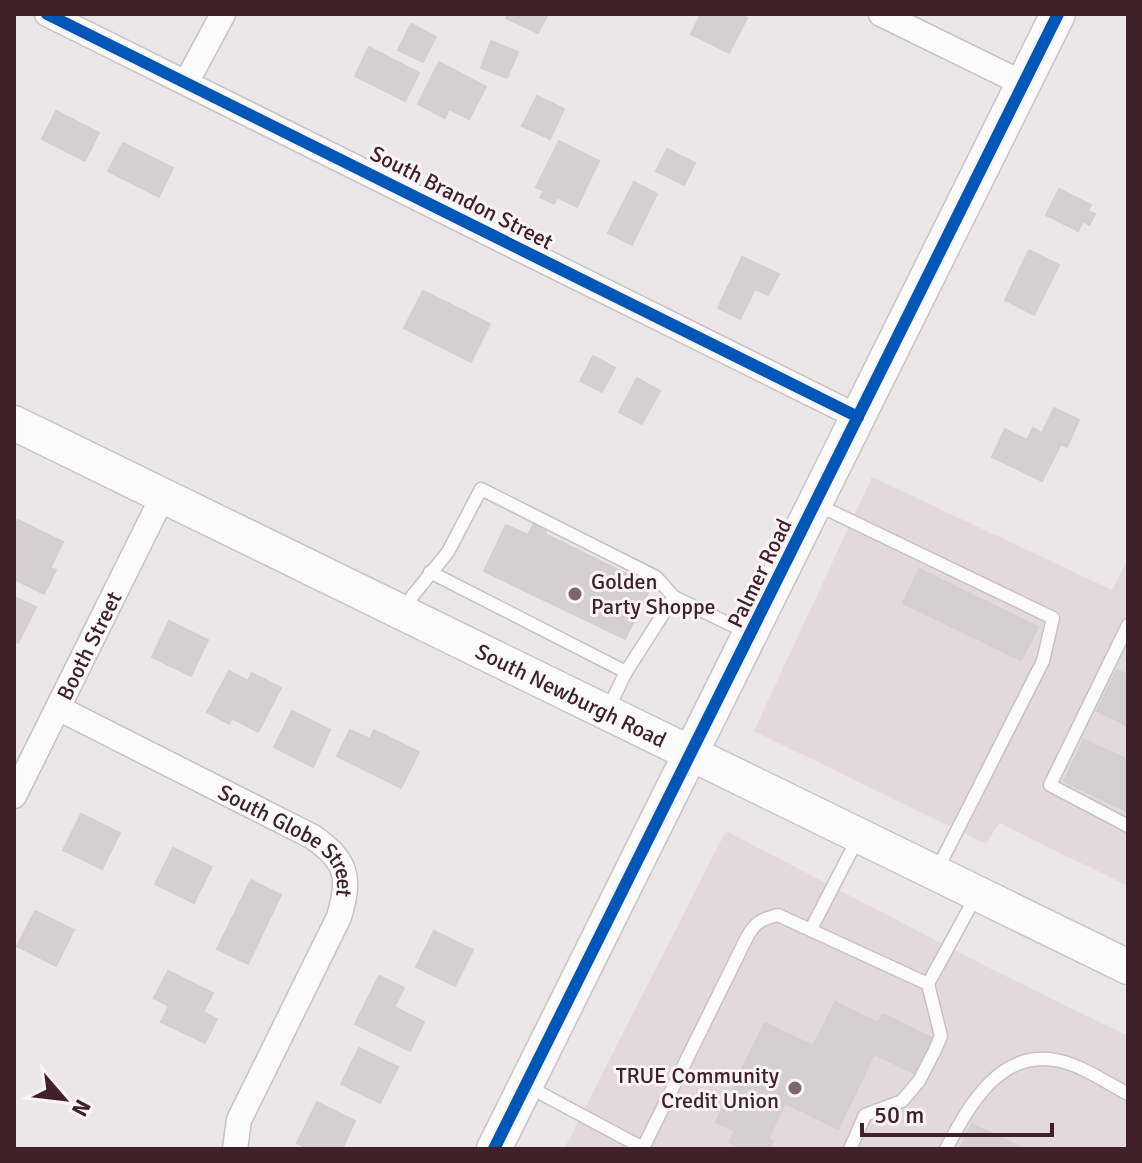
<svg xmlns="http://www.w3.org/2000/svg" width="1142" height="1163" viewBox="0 0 1142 1163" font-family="Signika,sans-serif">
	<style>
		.built { fill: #e3d8dc }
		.building { fill: #d6cfd2; stroke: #d4ced1; stroke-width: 2 }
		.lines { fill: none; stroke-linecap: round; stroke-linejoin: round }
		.lane-casing { stroke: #c7c1c4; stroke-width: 15 }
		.street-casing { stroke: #c7c1c4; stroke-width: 27 }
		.secondary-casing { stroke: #cac3c6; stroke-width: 37 }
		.lane { stroke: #fcfbfc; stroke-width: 12 }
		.street { stroke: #fcfbfc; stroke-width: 24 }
		.secondary { stroke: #fcfbfc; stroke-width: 34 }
		.cycleway-casing { stroke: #faf4f7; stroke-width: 17 }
		.cycleway { stroke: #0057b8; stroke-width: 12 }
		.poi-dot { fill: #7c666c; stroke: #faf4f7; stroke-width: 3 }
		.labels { text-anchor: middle; stroke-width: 6; stroke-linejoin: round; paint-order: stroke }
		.street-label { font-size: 22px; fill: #412129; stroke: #faf4f7 }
		.poi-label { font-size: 22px; fill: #412129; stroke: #faf4f7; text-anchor: start }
	</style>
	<rect width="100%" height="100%" fill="#ebe6e8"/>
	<g class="built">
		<polygon points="872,477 1112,590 1128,559 1128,886 999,823 986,844 754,731"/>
		<polygon points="726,831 985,966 1128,1036 1128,1149 564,1149"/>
	</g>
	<g class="building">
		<polygon points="508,14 548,14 538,33 506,18"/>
		<polygon points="701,14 739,14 747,18 729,53 691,34"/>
		<polygon points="411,24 436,37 423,62 398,50"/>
		<polygon points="491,41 518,52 507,78 481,68"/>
		<polygon points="369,47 419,73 405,101 355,76"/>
		<polygon points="439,62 486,87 469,119 449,109 445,118 418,104"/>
		<polygon points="537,96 564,109 550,139 522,126"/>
		<polygon points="56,111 99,133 85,161 42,139"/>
		<polygon points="559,141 599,161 577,207 557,197 554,204 540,197 544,191 536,187"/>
		<polygon points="123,143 173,168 159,197 108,171"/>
		<polygon points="667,149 695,163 684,185 656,171"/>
		<polygon points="634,182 657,194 632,245 608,233"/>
		<polygon points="1059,189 1091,205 1088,211 1095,214 1089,225 1083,221 1078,231 1046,215"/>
		<polygon points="1029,250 1059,265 1034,315 1005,300"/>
		<polygon points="742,257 779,274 768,295 755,289 740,319 718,308"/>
		<polygon points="423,291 490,324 471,362 404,328"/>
		<polygon points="593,356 615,368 602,392 580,381"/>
		<polygon points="637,378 660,391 642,424 619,412"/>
		<polygon points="1054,408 1079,420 1067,447 1061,444 1042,481 992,457 1005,429 1027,440 1033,428 1042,433"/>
		<polygon points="18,520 63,542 50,568 56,570 44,594 14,579 14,528"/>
		<polygon points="534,523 547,529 545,534 651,586 625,639 484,571 506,525 528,535"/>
		<polygon points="919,569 1038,627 1021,660 903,603"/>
		<polygon points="14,597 36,607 18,643 14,641"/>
		<polygon points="169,621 208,640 191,676 152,657"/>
		<polygon points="1117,670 1128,676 1128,726 1097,711"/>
		<polygon points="229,671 248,681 252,673 281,688 258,732 232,718 229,724 207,712"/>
		<polygon points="292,711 330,730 313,767 274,747"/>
		<polygon points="350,730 370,739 374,730 419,752 401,788 337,756"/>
		<polygon points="1084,740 1128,760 1128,812 1064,781"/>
		<polygon points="81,814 120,833 102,869 63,850"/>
		<polygon points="173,848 212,867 194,903 155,884"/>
		<polygon points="251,880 281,895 248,964 217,949"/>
		<polygon points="35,911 74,930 56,966 17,946"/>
		<polygon points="434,931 473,950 455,986 416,967"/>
		<polygon points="168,971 213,993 203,1012 217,1019 205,1043 161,1022 169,1006 154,998"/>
		<polygon points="379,976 404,988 394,1007 424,1022 410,1051 355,1024"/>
		<polygon points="835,1002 878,1023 883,1014 931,1038 914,1073 874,1054 838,1129 785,1103 768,1139 773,1141 769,1149 745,1149 730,1142 735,1131 716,1122 765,1023 813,1046"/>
		<polygon points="359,1048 398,1067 380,1103 341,1084"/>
		<polygon points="317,1102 355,1121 342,1149 309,1149 297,1143"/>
		<polygon points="972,1124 1024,1149 960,1149"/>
	</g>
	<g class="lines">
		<g class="lane-casing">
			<g id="lane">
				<polyline points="818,505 1053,618 1043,661 936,872"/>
				<polyline points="430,572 626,672"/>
				<polyline points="402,609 448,552 481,489 656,577 674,597 748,633"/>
				<polyline points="1128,625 1050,785 1128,826"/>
				<polyline points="607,711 626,672 674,597"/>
				<polyline points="811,929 859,836"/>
				<path d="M529 1087 643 1148 746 939C754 923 761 919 778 915L928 984"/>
				<polyline points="850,1149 865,1115 902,1101 919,1081 934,1052 941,1036 928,984 977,894"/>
				<path d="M946 1149C969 1105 1001 1047 1060 1061 1083 1066 1107 1083 1128 1094"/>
			</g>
		</g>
		<g class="street-casing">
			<g id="street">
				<polyline points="47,14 858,417"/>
				<polyline points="881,14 1024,84"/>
				<polyline points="187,81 223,14"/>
				<path id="s1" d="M58 708 313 837C347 861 351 877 339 917L239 1120 235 1149"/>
				<path id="s2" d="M14 796 163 496"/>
			</g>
		</g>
		<g class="secondary-casing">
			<g id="secondary">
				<path id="s3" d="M14 423 1128 967"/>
				<polyline points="494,1149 1058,14"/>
			</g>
		</g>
		<use href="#lane" class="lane"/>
		<use href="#street" class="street"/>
		<use href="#secondary" class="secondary"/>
		<g class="cycleway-casing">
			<g id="cycleway">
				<polyline points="47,14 858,417"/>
				<polyline points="494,1149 1058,14"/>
			</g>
		</g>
		<use href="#cycleway" class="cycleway"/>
	</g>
	<g class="poi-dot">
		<circle cx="575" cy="594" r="8"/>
		<circle cx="795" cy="1088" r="8"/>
	</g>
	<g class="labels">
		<g class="street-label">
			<text transform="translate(462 197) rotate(27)" y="8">South Brandon Street</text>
			<text transform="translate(759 573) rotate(-64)" y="8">Palmer Road</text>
			<text dy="8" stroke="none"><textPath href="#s2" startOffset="168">Booth Street</textPath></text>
			<text dy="8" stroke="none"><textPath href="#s3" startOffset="620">South Newburgh Road</textPath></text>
			<text dy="8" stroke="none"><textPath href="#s1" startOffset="270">South Globe Street</textPath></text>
		</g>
		<g class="poi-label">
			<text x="591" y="589">Golden<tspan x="591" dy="25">Party Shoppe</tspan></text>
			<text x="779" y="1083" text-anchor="end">TRUE Community<tspan x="779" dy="25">Credit Union</tspan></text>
		</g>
	</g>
	<rect width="1142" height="1163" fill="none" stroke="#412129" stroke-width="32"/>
	<g transform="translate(64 1099) rotate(118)" stroke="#faf4f7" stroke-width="6" paint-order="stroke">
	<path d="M0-6L14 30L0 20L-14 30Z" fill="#412129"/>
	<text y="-12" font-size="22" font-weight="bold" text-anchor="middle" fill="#412129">N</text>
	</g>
	<path d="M862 1123v12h190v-12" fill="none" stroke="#412129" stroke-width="4"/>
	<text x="874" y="1123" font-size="24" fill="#412129" stroke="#faf4f7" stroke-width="6" paint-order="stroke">50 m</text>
</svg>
